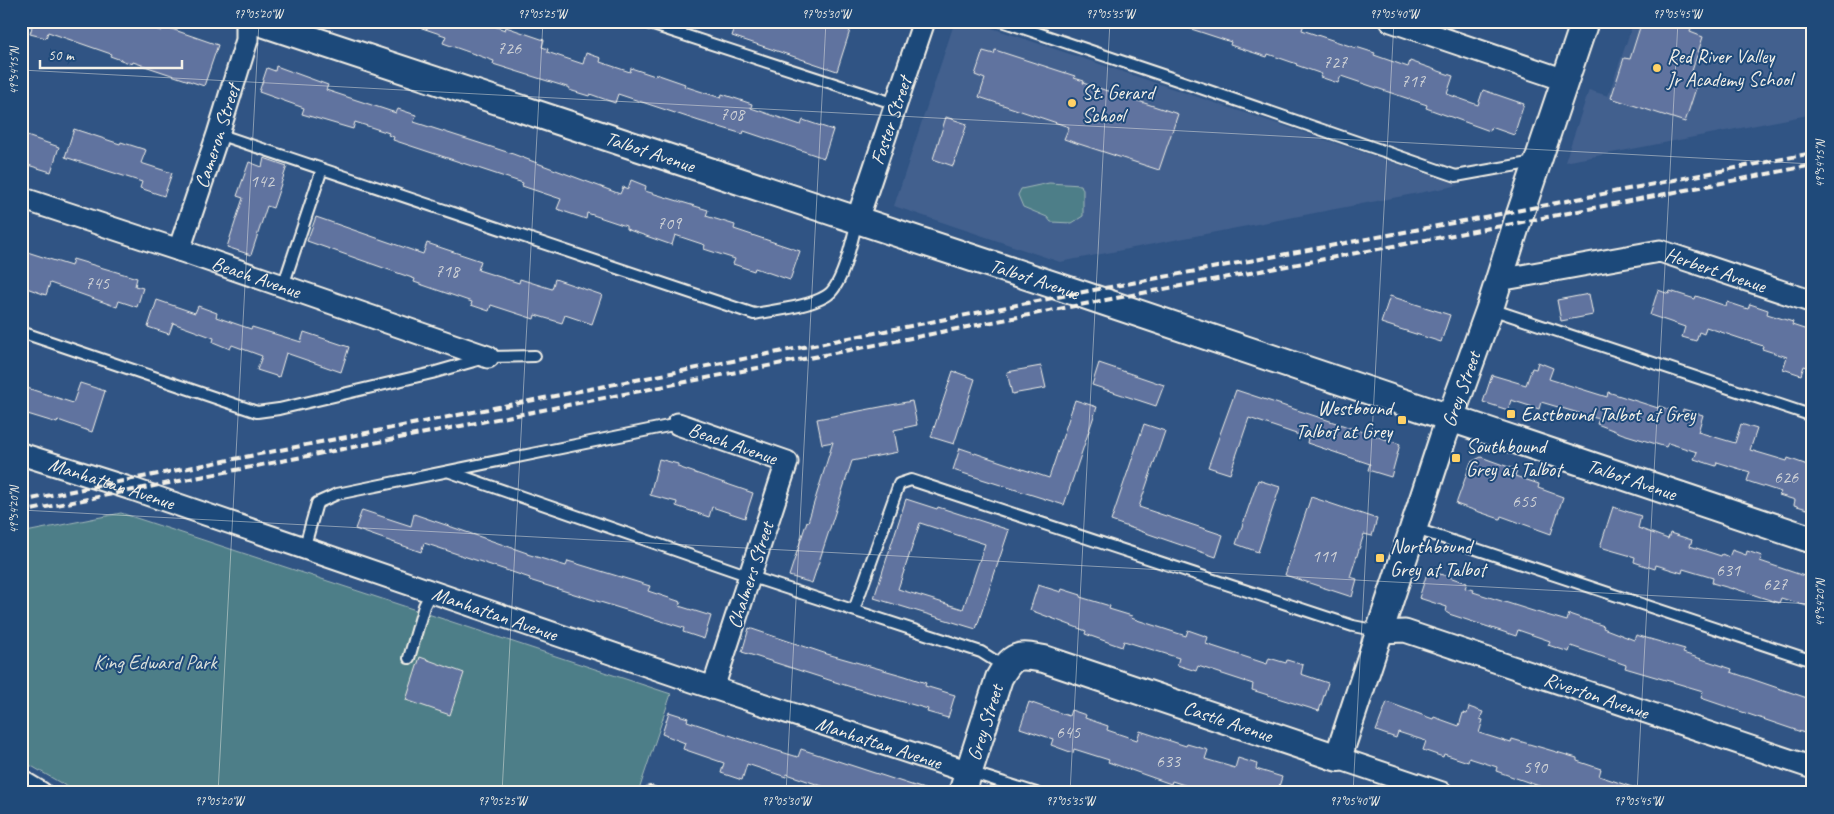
<svg xmlns="http://www.w3.org/2000/svg" width="1834" height="814" viewBox="0 0 1834 814" font-family="Caveat,sans-serif">
	<style>
		.built { fill: #42608e }
		.green { fill: #4e7e88; stroke: #a1b8b8 }
		.building { fill: #60739f; stroke: #f4f1e8; fill-rule: evenodd }
		.lines { fill: none; stroke-linecap: round; stroke-linejoin: round }
		.service-casing { stroke: #f4f1e8; stroke-width: 14 }
		.minor-casing { stroke: #f4f1e8; stroke-width: 25 }
		.tertiary-casing { stroke: #f4f1e8; stroke-width: 30 }
		.service { stroke: #1f4a7a; stroke-width: 10 }
		.minor { stroke: #1f4a7a; stroke-width: 21 }
		.tertiary { stroke: #1f4a7a; stroke-width: 26 }
		.rail { stroke: #f4f1e8; stroke-width: 4; stroke-dasharray: 8 4; stroke-linecap: butt }
		.ticks { fill: none; stroke: #f4f1e8; stroke-width: 1; stroke-opacity: 0.45 }
		.poi-dot { fill: #ffd166; stroke: #1f4a7a; stroke-width: 2 }
		.labels { text-anchor: middle; stroke-width: 4; stroke-linejoin: round; paint-order: stroke }
		.number-label { font-size: 18px; fill: #cfd2d6 }
		.poi-label { font-size: 20px; fill: #f4f1e8; stroke: #1f4a7a; text-anchor: start }
		.street-label { font-size: 20px; fill: #f4f1e8; stroke: #1f4a7a }
		.park-label { font-size: 20px; fill: #dbe0da; stroke: #1f4a7a }
		.neatline { fill: none; stroke: #f4f1e8; stroke-width: 2 }
		.ticks-label { font-size: 12px; text-anchor: middle; fill: #f4f1e8 }
	</style>
	<rect width="100%" height="100%" fill="#305484"/>
	<filter id="ink" filterUnits="userSpaceOnUse"><feTurbulence type="fractalNoise" baseFrequency=".02" numOctaves="2"/><feDisplacementMap in="SourceGraphic" scale="10" xChannelSelector="R" yChannelSelector="G"/><feConvolveMatrix kernelMatrix="1 2 1 2 8 2 1 2 1" color-interpolation-filters="sRGB"/></filter>
	<g filter="url(#ink)">
		<g class="built">
			<polygon points="955,21 971,21 1460,185 1060,262 894,206"/>
			<polygon points="1634,21 1813,21 1813,114 1565,162 1589,90 1608,96"/>
		</g>
		<g class="green">
			<polygon points="1049,183 1081,185 1083,190 1083,216 1072,223 1051,222 1047,217 1023,207 1018,195 1021,189"/>
			<polygon points="121,513 671,694 638,793 78,793 21,760 21,533"/>
		</g>
		<g class="building">
			<polygon points="23,21 131,21 161,31 163,26 218,45 204,86 133,62 132,64 110,56 111,54 48,32 46,38 30,34 32,27 23,24"/>
			<polygon points="411,21 480,21 505,30 506,27 544,40 542,47 548,49 547,52 583,64 586,53 601,58 600,62 630,72 631,68 655,76 656,74 685,84 684,86 721,98 722,94 752,104 751,108 801,125 803,120 833,130 824,158 744,131 743,134 699,121 618,94 615,103 590,94 589,96 569,90 570,88 493,64 494,61 443,43 446,36 410,24"/>
			<polygon points="737,21 853,21 837,71 732,36"/>
			<polygon points="1177,21 1305,21 1302,30 1356,48 1356,47 1375,53 1374,55 1408,67 1410,61 1453,76 1447,94 1478,105 1483,90 1524,104 1514,135 1491,127 1490,131 1426,108 1427,105 1341,76 1338,83 1320,77 1322,74 1296,65 1297,64 1268,54 1267,57 1230,45 1231,42 1176,24"/>
			<polygon points="1642,21 1693,21 1690,32 1703,37 1690,77 1696,79 1694,84 1697,85 1685,122 1611,98 1624,58 1630,59"/>
			<polygon points="995,50 1075,76 1074,78 1084,81 1083,83 1178,114 1159,170 1064,139 1069,127 979,97 985,79 975,75 983,51 994,54"/>
			<polygon points="276,66 328,85 326,90 396,113 398,109 416,115 414,122 513,154 620,194 623,187 628,189 631,180 646,186 645,191 708,210 706,216 735,225 734,229 800,251 790,280 755,268 754,271 733,264 735,259 704,249 705,245 675,235 672,245 626,229 626,226 587,213 586,219 557,209 561,199 522,186 523,183 393,140 394,137 388,135 389,133 355,122 353,129 302,114 304,108 259,92 267,68 275,71"/>
			<polygon points="946,117 967,124 953,166 933,159"/>
			<polygon points="74,129 120,144 121,142 146,150 141,163 172,173 164,196 140,188 142,182 65,157"/>
			<polygon points="21,134 59,147 51,172 21,163"/>
			<polygon points="264,158 287,166 273,208 267,206 251,255 227,247 243,198 237,196 249,162 262,167"/>
			<polygon points="316,217 423,254 427,243 481,261 478,270 519,283 520,279 552,289 555,279 602,295 592,324 565,315 562,323 535,315 534,319 491,305 489,311 471,305 472,302 414,282 415,279 307,241"/>
			<polygon points="21,250 71,266 73,259 137,278 135,286 143,288 137,307 119,301 117,307 50,283 46,295 21,286"/>
			<polygon points="1658,290 1669,294 1670,291 1695,299 1696,296 1726,306 1727,302 1748,309 1750,304 1768,310 1767,314 1793,322 1792,325 1813,332 1813,369 1804,366 1801,375 1783,369 1787,357 1762,349 1763,346 1706,327 1704,334 1699,332 1696,341 1682,337 1685,327 1650,315"/>
			<polygon points="1589,294 1593,315 1561,321 1557,300"/>
			<polygon points="1390,296 1450,315 1441,342 1381,323"/>
			<polygon points="157,300 195,313 198,306 217,313 216,317 251,329 252,327 301,342 304,332 349,347 341,372 286,353 279,377 257,370 262,356 232,345 230,349 213,342 214,338 173,323 169,334 148,327"/>
			<polygon points="1538,362 1553,368 1549,379 1607,397 1608,392 1658,408 1659,406 1682,414 1683,409 1703,415 1698,432 1735,443 1741,424 1757,429 1750,450 1787,461 1788,458 1813,467 1813,500 1810,510 1794,505 1795,500 1779,495 1781,492 1747,481 1750,472 1717,462 1716,466 1694,459 1697,452 1668,443 1666,447 1623,434 1597,424 1599,419 1541,402 1539,409 1511,400 1508,410 1483,402 1492,375 1526,385 1532,368 1536,369"/>
			<polygon points="1099,363 1164,385 1156,406 1092,385"/>
			<polygon points="1041,366 1046,388 1012,394 1007,372"/>
			<polygon points="953,371 975,379 954,444 931,437"/>
			<polygon points="80,383 105,391 92,432 58,420 57,423 21,412 21,386 73,403"/>
			<polygon points="1236,390 1400,444 1391,477 1368,470 1370,464 1307,443 1308,438 1249,418 1230,474 1208,467"/>
			<polygon points="1075,400 1097,407 1064,505 953,470 960,448 1049,478"/>
			<polygon points="912,401 917,425 894,430 898,452 852,461 812,583 789,576 807,521 808,522 833,442 822,444 817,419"/>
			<polygon points="1144,424 1165,431 1139,507 1223,535 1216,557 1111,521"/>
			<polygon points="1481,457 1517,470 1515,476 1539,484 1538,488 1563,497 1551,534 1501,516 1500,519 1456,504 1471,462"/>
			<polygon points="659,459 678,464 678,467 753,493 745,518 712,507 709,517 676,506 677,502 650,495"/>
			<polygon points="1258,480 1280,487 1258,552 1236,544"/>
			<polygon points="1311,497 1377,519 1372,536 1364,534 1350,577 1357,579 1352,597 1285,575"/>
			<path d="M906 499 937 509 938 507 1009 530 976 629 874 598ZM920 523 985 544 963 609 898 589Z"/>
			<polygon points="1613,507 1641,516 1638,528 1652,533 1668,539 1670,533 1692,540 1690,546 1721,556 1722,554 1729,557 1732,550 1746,555 1747,551 1762,556 1760,561 1813,579 1813,608 1781,598 1779,603 1733,588 1733,589 1712,583 1713,578 1683,569 1682,573 1656,565 1655,569 1634,562 1635,557 1600,547"/>
			<polygon points="362,510 411,526 414,514 527,553 527,554 566,566 568,561 650,586 648,591 681,602 679,606 711,616 704,639 683,632 684,628 529,580 530,578 424,543 421,552 355,529"/>
			<polygon points="1428,570 1467,583 1465,588 1474,590 1473,592 1533,611 1567,621 1569,614 1604,626 1603,628 1634,640 1636,635 1685,649 1683,653 1732,669 1731,672 1813,700 1813,736 1701,698 1703,691 1625,668 1626,665 1571,646 1569,652 1548,645 1550,641 1518,630 1516,636 1449,614 1446,612 1447,607 1419,598"/>
			<polygon points="1038,585 1061,592 1062,589 1081,595 1080,597 1110,606 1109,609 1132,616 1131,618 1186,636 1188,630 1208,637 1206,644 1267,664 1269,658 1286,663 1287,660 1303,665 1301,674 1328,683 1319,711 1252,690 1253,684 1198,666 1196,671 1177,665 1179,658 1124,641 1122,647 1085,634 1086,631 1030,610"/>
			<polygon points="749,628 827,654 905,676 926,683 925,686 955,695 948,718 927,712 928,709 851,687 742,652"/>
			<polygon points="420,657 464,673 450,715 406,700"/>
			<polygon points="1029,702 1069,716 1071,710 1086,715 1085,718 1108,726 1107,730 1137,740 1140,731 1186,746 1187,744 1208,750 1205,759 1235,768 1238,758 1257,764 1256,769 1282,777 1277,793 1209,793 1172,781 1171,784 1108,762 1109,760 1074,749 1073,753 1051,745 1053,739 1020,728"/>
			<polygon points="1387,702 1433,719 1434,717 1459,726 1463,713 1467,714 1469,707 1483,712 1480,719 1483,720 1479,733 1511,743 1512,739 1577,758 1577,761 1601,769 1599,776 1641,790 1640,793 1559,793 1496,771 1497,767 1469,758 1468,762 1444,754 1443,757 1423,750 1426,741 1398,732 1396,738 1376,731"/>
			<polygon points="669,712 688,718 687,721 768,748 798,757 801,749 927,790 927,793 842,793 787,774 786,777 747,764 742,780 721,773 724,763 683,749 685,743 662,734"/>
		</g>
		<g class="lines">
			<g class="service-casing">
				<g id="service">
					<polyline points="641,21 896,104"/>
					<polyline points="1002,21 1183,82 1456,176 1534,162"/>
					<path d="M218 134 754 314C776 310 808 307 826 296 843 287 852 239 857 221"/>
					<polyline points="283,286 322,169"/>
					<polyline points="1491,309 1813,416"/>
					<polyline points="21,332 257,412 279,409 432,373 488,357 535,356"/>
					<polyline points="450,472 761,580 981,652 1005,667"/>
					<polyline points="1413,528 1813,661"/>
					<polyline points="304,549 317,503 337,494 678,424"/>
					<polyline points="854,610 899,484 911,480 1353,626 1378,631"/>
					<polyline points="409,658 424,606 431,592"/>
					<polyline points="970,772 1036,793"/>
					<polyline points="650,792 653,793"/>
				</g>
			</g>
			<g class="minor-casing">
				<g id="minor">
					<polyline points="1391,21 1565,80"/>
					<path id="s1" d="M21 198 179 250 488 357"/>
					<path id="s2" d="M857 220 924 21"/>
					<path id="s3" d="M179 250 218 134 247 40V21"/>
					<path id="s4" d="M1499 280 1660 251 1813 302"/>
					<path id="s5" d="M678 424 787 462 713 688"/>
					<path id="s6" d="M21 454 135 490 698 683 969 772"/>
					<path id="s7" d="M1379 632 1405 631 1813 768"/>
					<polyline points="1338,758 1442,793"/>
					<polyline points="21,781 41,793"/>
				</g>
			</g>
			<g class="tertiary-casing">
				<g id="tertiary">
					<path id="s8" d="M256 21 1078 293 1813 540"/>
					<path id="s9" d="M962 793 999 678C1013 654 1017 654 1044 659L1338 758 1443 438 1490 308 1517 223 1585 21"/>
				</g>
			</g>
			<use href="#service" class="service"/>
			<use href="#minor" class="minor"/>
			<use href="#tertiary" class="tertiary"/>
			<g class="rail">
				<polyline points="21,501 1078,293 1490,216 1813,153"/>
				<polyline points="21,512 1100,301 1517,223 1813,165"/>
			</g>
		</g>
	</g>
	<path class="ticks" d="M21 70 1813 164M21 510 1813 604M218 793 259 21M502 793 543 21M786 793 826 21M1070 793 1110 21M1353 793 1394 21M1637 793 1678 21"/>
	<g class="poi-dot">
		<circle cx="1657" cy="68" r="5"/>
		<circle cx="1072" cy="103" r="5"/>
		<rect x="1506" y="409" width="10" height="10" rx="2.5"/>
		<rect x="1397" y="415" width="10" height="10" rx="2.5"/>
		<rect x="1451" y="453" width="10" height="10" rx="2.5"/>
		<rect x="1375" y="553" width="10" height="10" rx="2.5"/>
	</g>
	<g class="labels">
		<g class="number-label">
			<text x="509" y="54">726</text>
			<text x="1335" y="68">727</text>
			<text x="1413" y="87">717</text>
			<text x="732" y="120">708</text>
			<text x="262" y="187">142</text>
			<text x="669" y="229">709</text>
			<text x="447" y="277">718</text>
			<text x="97" y="289">745</text>
			<text x="1786" y="483">626</text>
			<text x="1524" y="507">655</text>
			<text x="1324" y="562">111</text>
			<text x="1728" y="576">631</text>
			<text x="1775" y="590">627</text>
			<text x="1068" y="738">645</text>
			<text x="1168" y="767">633</text>
			<text x="1535" y="773">590</text>
		</g>
		<g class="poi-label">
			<text x="1667" y="63">Red River Valley<tspan x="1667" dy="23">Jr Academy School</tspan></text>
			<text x="1082" y="99">St. Gerard<tspan x="1082" dy="23">School</tspan></text>
			<text x="1392" y="415" text-anchor="end">Westbound<tspan x="1392" dy="23">Talbot at Grey</tspan></text>
			<text x="1521" y="421">Eastbound Talbot at Grey</text>
			<text x="1466" y="453">Southbound<tspan x="1466" dy="23">Grey at Talbot</tspan></text>
			<text x="1390" y="553">Northbound<tspan x="1390" dy="23">Grey at Talbot</tspan></text>
		</g>
		<g class="street-label">
			<text dy="7" stroke="none"><textPath href="#s2" startOffset="105">Foster Street</textPath></text>
			<text dy="7" stroke="none"><textPath href="#s3" startOffset="120">Cameron Street</textPath></text>
			<text dy="7" stroke="none"><textPath href="#s8" startOffset="415">Talbot Avenue</textPath></text>
			<text dy="7" stroke="none"><textPath href="#s4" startOffset="222">Herbert Avenue</textPath></text>
			<text dy="7" stroke="none"><textPath href="#s1" startOffset="248">Beach Avenue</textPath></text>
			<text dy="7" stroke="none"><textPath href="#s8" startOffset="820">Talbot Avenue</textPath></text>
			<text dy="7" stroke="none"><textPath href="#s9" startOffset="875">Grey Street</textPath></text>
			<text dy="7" stroke="none"><textPath href="#s5" startOffset="58">Beach Avenue</textPath></text>
			<text dy="7" stroke="none"><textPath href="#s8" startOffset="1450">Talbot Avenue</textPath></text>
			<text dy="7" stroke="none"><textPath href="#s6" startOffset="95">Manhattan Avenue</textPath></text>
			<text transform="translate(750 575) rotate(-72)" y="7">Chalmers Street</text>
			<text dy="7" stroke="none"><textPath href="#s6" startOffset="500">Manhattan Avenue</textPath></text>
			<text dy="7" stroke="none"><textPath href="#s7" startOffset="228">Riverton Avenue</textPath></text>
			<text dy="7" stroke="none"><textPath href="#s9" startOffset="370">Castle Avenue</textPath></text>
			<text dy="7" stroke="none"><textPath href="#s9" startOffset="74">Grey Street</textPath></text>
			<text dy="7" stroke="none"><textPath href="#s6" startOffset="905">Manhattan Avenue</textPath></text>
		</g>
		<g class="park-label">
			<text x="155" y="669">King Edward Park</text>
		</g>
	</g>
	<rect width="1834" height="814" fill="none" stroke="#1f4a7a" stroke-width="55"/>
	<path d="M40 60v8h142v-8" fill="none" stroke="#f4f1e8" stroke-width="2.5"/>
	<text x="48" y="60" font-size="15" fill="#f4f1e8" stroke="#1f4a7a" stroke-width="4" paint-order="stroke">50 m</text>
	<rect x="28" y="28" width="1778" height="758" class="neatline"/>
	<g class="ticks-label">
		<text x="258" y="18">97°05'20"W</text>
		<text x="542" y="18">97°05'25"W</text>
		<text x="826" y="18">97°05'30"W</text>
		<text x="1110" y="18">97°05'35"W</text>
		<text x="1394" y="18">97°05'40"W</text>
		<text x="1677" y="18">97°05'45"W</text>
		<text transform="translate(14 71) rotate(-90)" y="4">49°54'15"N</text>
		<text transform="translate(1820 164) rotate(-90)" y="4">49°54'15"N</text>
		<text transform="translate(14 510) rotate(-90)" y="4">49°54'20"N</text>
		<text transform="translate(1820 603) rotate(-90)" y="4">49°54'20"N</text>
		<text x="219" y="805">97°05'20"W</text>
		<text x="502" y="805">97°05'25"W</text>
		<text x="786" y="805">97°05'30"W</text>
		<text x="1070" y="805">97°05'35"W</text>
		<text x="1354" y="805">97°05'40"W</text>
		<text x="1638" y="805">97°05'45"W</text>
	</g>
</svg>
